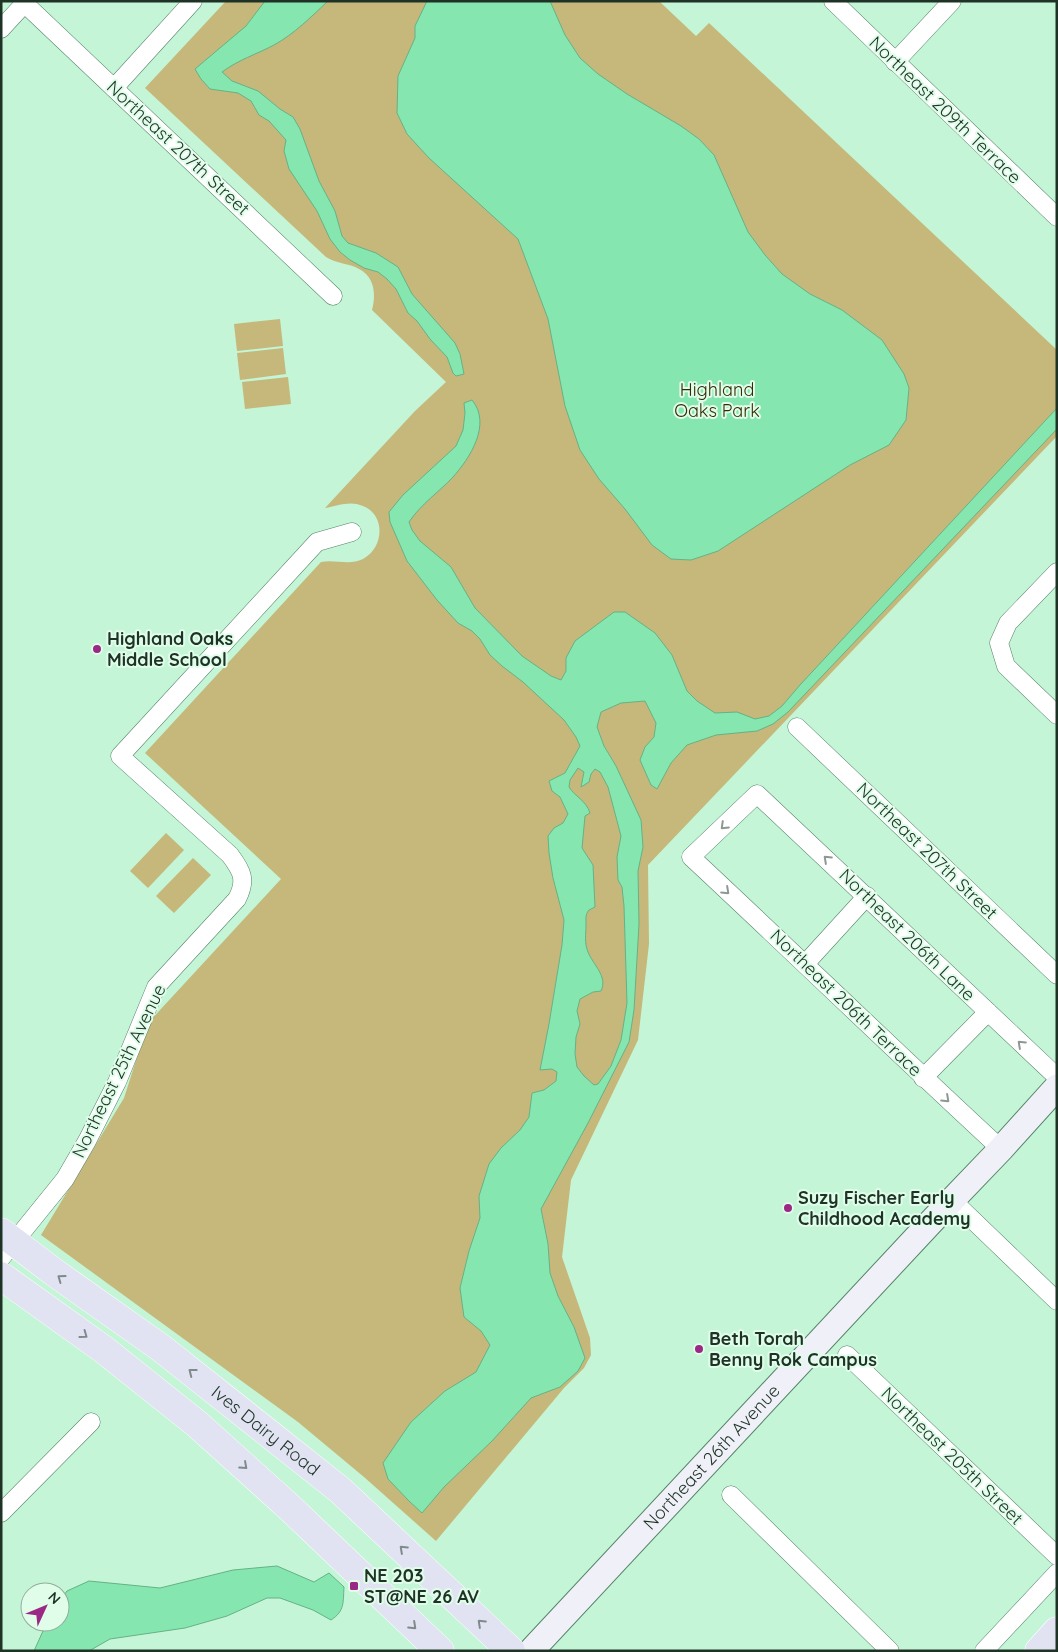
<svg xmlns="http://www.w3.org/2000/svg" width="1058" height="1652" viewBox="0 0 1058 1652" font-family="Quicksand,sans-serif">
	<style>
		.green { fill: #c5b87a }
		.water { fill: #85e7af; stroke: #66b186; fill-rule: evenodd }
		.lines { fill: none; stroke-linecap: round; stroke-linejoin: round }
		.street-casing { stroke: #568368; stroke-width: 19 }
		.secondary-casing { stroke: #568368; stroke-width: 27 }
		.primary-casing { stroke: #fff; stroke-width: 29 }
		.street { stroke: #fff; stroke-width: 18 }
		.secondary { stroke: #f0f1f8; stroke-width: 25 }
		.primary { stroke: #e1e3f2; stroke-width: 28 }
		.oneway { stroke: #8e9892 }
		.oneway2 { stroke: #808a8c }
		.poi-dot { fill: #9b2884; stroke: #e0fdea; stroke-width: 2 }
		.labels { text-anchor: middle; stroke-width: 4; stroke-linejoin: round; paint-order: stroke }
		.street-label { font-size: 18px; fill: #1e3226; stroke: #e0fdea }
		.park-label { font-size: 18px; fill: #342b00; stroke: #e0fdea }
		.poi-label { font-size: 18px; font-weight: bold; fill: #1e3226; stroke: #e0fdea; text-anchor: start }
	</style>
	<rect width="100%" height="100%" fill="#c4f5d6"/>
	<g class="green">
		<path d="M226 1H659L696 36 709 23 1057 350V436L648 865 649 944 638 1040 571 1180 562 1257 590 1338 591 1355 584 1368 564 1388 436 1541 364 1477 298 1422 41 1235 124 1098 148 1023 281 879 145 753 321 562C335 559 349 566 363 559 384 548 386 515 363 506 350 500 337 506 325 508L415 411 446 382 372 310C376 295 375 277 359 269 349 263 337 264 326 257L145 88Z"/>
		<polygon points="280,319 283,346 237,351 234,324"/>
		<polygon points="283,348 286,374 240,380 237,353"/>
		<polygon points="288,377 291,404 245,409 242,382"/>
		<polygon points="166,833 184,850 148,888 130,871"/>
		<polygon points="193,858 211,875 174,913 156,896"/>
	</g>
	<g class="water">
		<path d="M265 1H328C311 17 294 34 274 45 257 54 238 60 222 72L232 81 258 91 280 109 293 117 300 129 319 181 335 211 342 236 348 243 376 253 398 267 412 294 455 343 460 354 464 374 456 376 453 373 447 357 430 339 417 321 408 313 396 289 387 279 378 272 364 268 350 260 340 252 330 239 317 211 289 169 284 151 286 140 269 121 259 115 251 101 238 93 210 89 201 79 195 69 246 26Z"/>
		<polygon points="427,1 550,1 565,35 580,58 598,74 627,94 681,126 699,139 714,155 748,232 765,255 782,274 810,294 842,310 882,340 904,374 909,388 906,420 889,445 850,465 718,551 691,560 671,559 652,545 625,509 599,479 580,450 565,406 548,319 518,239 429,158 407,134 397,113 398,76 415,38 415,26"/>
		<path d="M472 400C492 424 470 458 453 477 439 492 421 504 409 522L412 530 420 541 451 567 475 608 522 656 551 676 561 680 566 671V658L575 641 614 612H625L655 633 672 655 687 691 697 701 715 713 737 712 755 719 769 716 782 706 800 685 1057 408V429L788 712 773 724 757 731 716 735 687 745 671 763 657 789 651 785 640 760 645 747 654 737 656 723 645 701 621 703 601 712 597 727 604 746 616 766 641 820 643 847 638 871 639 924 634 1010 629 1042 588 1123 541 1209 548 1244 550 1273 558 1296 574 1327 585 1358 578 1371 560 1387 531 1398 492 1441 444 1487 422 1513 409 1501 388 1479 383 1463 411 1422 445 1391 476 1372 490 1345 481 1331 464 1317 460 1288 469 1251 480 1218 479 1196 489 1164 501 1148 520 1130 529 1117 532 1093 544 1090 556 1081 557 1072 552 1069 540 1070 549 1024 562 945 564 920 553 878 549 853 548 836 554 828 563 823 568 814 560 797 552 791 549 781 565 773 580 746 576 737 564 720 523 682 502 666 490 655 480 639 472 631 458 623 437 600 407 561 390 522 389 512 403 495 456 446 463 430 465 413 464 403ZM578 768 584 772 581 787 589 782 591 774 595 769 600 772 608 787 621 836 617 857 618 880 622 887 624 906 627 1003 621 1040 611 1066 598 1084 594 1085 584 1076 577 1067 575 1054 576 1037 580 1024 577 1011 580 999 593 992 601 991C608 976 593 965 588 952 584 942 586 935 586 925 586 918 585 915 589 910L595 907 593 865 582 848 585 816 590 813C586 800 575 797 569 787L570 780Z"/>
		<path d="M277 1566 314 1582 329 1573 344 1587C343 1602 345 1611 331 1620L313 1610 280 1598H267L227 1616 185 1628 110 1639 89 1651H34L47 1622H60V1600L67 1591 89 1581 160 1588 233 1570Z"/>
	</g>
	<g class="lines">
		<g class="street-casing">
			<g id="street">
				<polyline points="22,1 333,296"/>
				<polyline points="833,1 1057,217"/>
				<polyline points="1,29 24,4"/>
				<polyline points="895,62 952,1"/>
				<polyline points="114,88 193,1"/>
				<polyline points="1057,572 1008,623 999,643 1006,666 1057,715"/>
				<polyline points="797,727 1057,975"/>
				<polyline points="805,964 867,896"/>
				<polyline points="923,1078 988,1012"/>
				<path d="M1001 1149C897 1053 795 954 691 857L757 794 1057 1077"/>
				<polyline points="952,1200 1057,1301"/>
				<path d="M1 1258 65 1179 87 1141 117 1082 156 987 237 899C247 880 242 871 230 855L120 756 317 542 352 532"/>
				<polyline points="847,1355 1057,1556"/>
				<polyline points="731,1495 890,1651"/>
				<polyline points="1,1513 91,1422"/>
				<polyline points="984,1651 1057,1573"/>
			</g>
		</g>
		<g class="secondary-casing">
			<g id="secondary">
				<path id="s1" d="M531 1651 931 1222 1001 1149 1057 1087"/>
			</g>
		</g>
		<g class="primary-casing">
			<g id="primary">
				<path id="s2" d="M1 1232 55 1273 161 1348 340 1490 511 1651"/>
				<polyline points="1,1276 103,1349 197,1424 289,1507 440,1651"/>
				<polyline points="1039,1651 1057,1631"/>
			</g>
		</g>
		<use href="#street" class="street"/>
		<use href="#secondary" class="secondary"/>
		<use href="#primary" class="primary"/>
	</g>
	<defs><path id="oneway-chevron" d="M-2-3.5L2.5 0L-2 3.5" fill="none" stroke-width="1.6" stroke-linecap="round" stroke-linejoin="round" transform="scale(1.25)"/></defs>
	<g class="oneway">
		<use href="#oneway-chevron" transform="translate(724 826) rotate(136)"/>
		<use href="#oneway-chevron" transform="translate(827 859) rotate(-137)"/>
		<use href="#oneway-chevron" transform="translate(726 891) rotate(43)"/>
		<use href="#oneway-chevron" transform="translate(1021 1044) rotate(-137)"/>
		<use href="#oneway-chevron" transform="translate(946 1099) rotate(43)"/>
	</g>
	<g class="oneway2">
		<use href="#oneway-chevron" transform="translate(61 1278) rotate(-144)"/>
		<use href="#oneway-chevron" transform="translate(84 1335) rotate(36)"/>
		<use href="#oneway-chevron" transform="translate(192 1372) rotate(-142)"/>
		<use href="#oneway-chevron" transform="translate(244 1466) rotate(42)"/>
		<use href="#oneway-chevron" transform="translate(403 1549) rotate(-137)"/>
		<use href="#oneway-chevron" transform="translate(481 1623) rotate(-137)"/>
		<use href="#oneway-chevron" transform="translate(413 1626) rotate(43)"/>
	</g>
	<g class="poi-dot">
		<circle cx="97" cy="649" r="5"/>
		<circle cx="788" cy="1208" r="5"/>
		<circle cx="699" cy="1349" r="5"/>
		<rect x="349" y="1581" width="10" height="10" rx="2.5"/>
	</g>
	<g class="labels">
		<g class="street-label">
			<text transform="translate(945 110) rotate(44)" y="6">Northeast 209th Terrace</text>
			<text transform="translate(178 148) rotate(43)" y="6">Northeast 207th Street</text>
			<text transform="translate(927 851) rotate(44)" y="6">Northeast 207th Street</text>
			<text transform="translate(907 935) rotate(44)" y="6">Northeast 206th Lane</text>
			<text transform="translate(846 1003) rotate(44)" y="6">Northeast 206th Terrace</text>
			<text transform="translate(119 1071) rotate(-64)" y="6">Northeast 25th Avenue</text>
			<text dy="6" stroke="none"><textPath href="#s2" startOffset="331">Ives Dairy Road</textPath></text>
			<text transform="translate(952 1456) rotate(44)" y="6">Northeast 205th Street</text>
			<text dy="6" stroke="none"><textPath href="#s1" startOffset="265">Northeast 26th Avenue</textPath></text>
		</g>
		<g class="park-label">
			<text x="717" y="396">Highland<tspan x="717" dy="21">Oaks Park</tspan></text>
		</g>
		<g class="poi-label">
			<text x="107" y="645">Highland Oaks<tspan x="107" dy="21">Middle School</tspan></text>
			<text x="798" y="1204">Suzy Fischer Early<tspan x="798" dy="21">Childhood Academy</tspan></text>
			<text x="709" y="1345">Beth Torah<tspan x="709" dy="21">Benny Rok Campus</tspan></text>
			<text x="364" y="1582">NE 203<tspan x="364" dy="21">ST@NE 26 AV</tspan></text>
		</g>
	</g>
	<rect width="1058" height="1652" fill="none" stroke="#1e3226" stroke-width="5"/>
	<g transform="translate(45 1607) rotate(46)"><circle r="24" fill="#e0fdea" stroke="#92ac9c"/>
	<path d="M0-4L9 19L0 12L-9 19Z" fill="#9b2884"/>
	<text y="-8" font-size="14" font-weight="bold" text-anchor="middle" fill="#1e3226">N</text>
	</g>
</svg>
